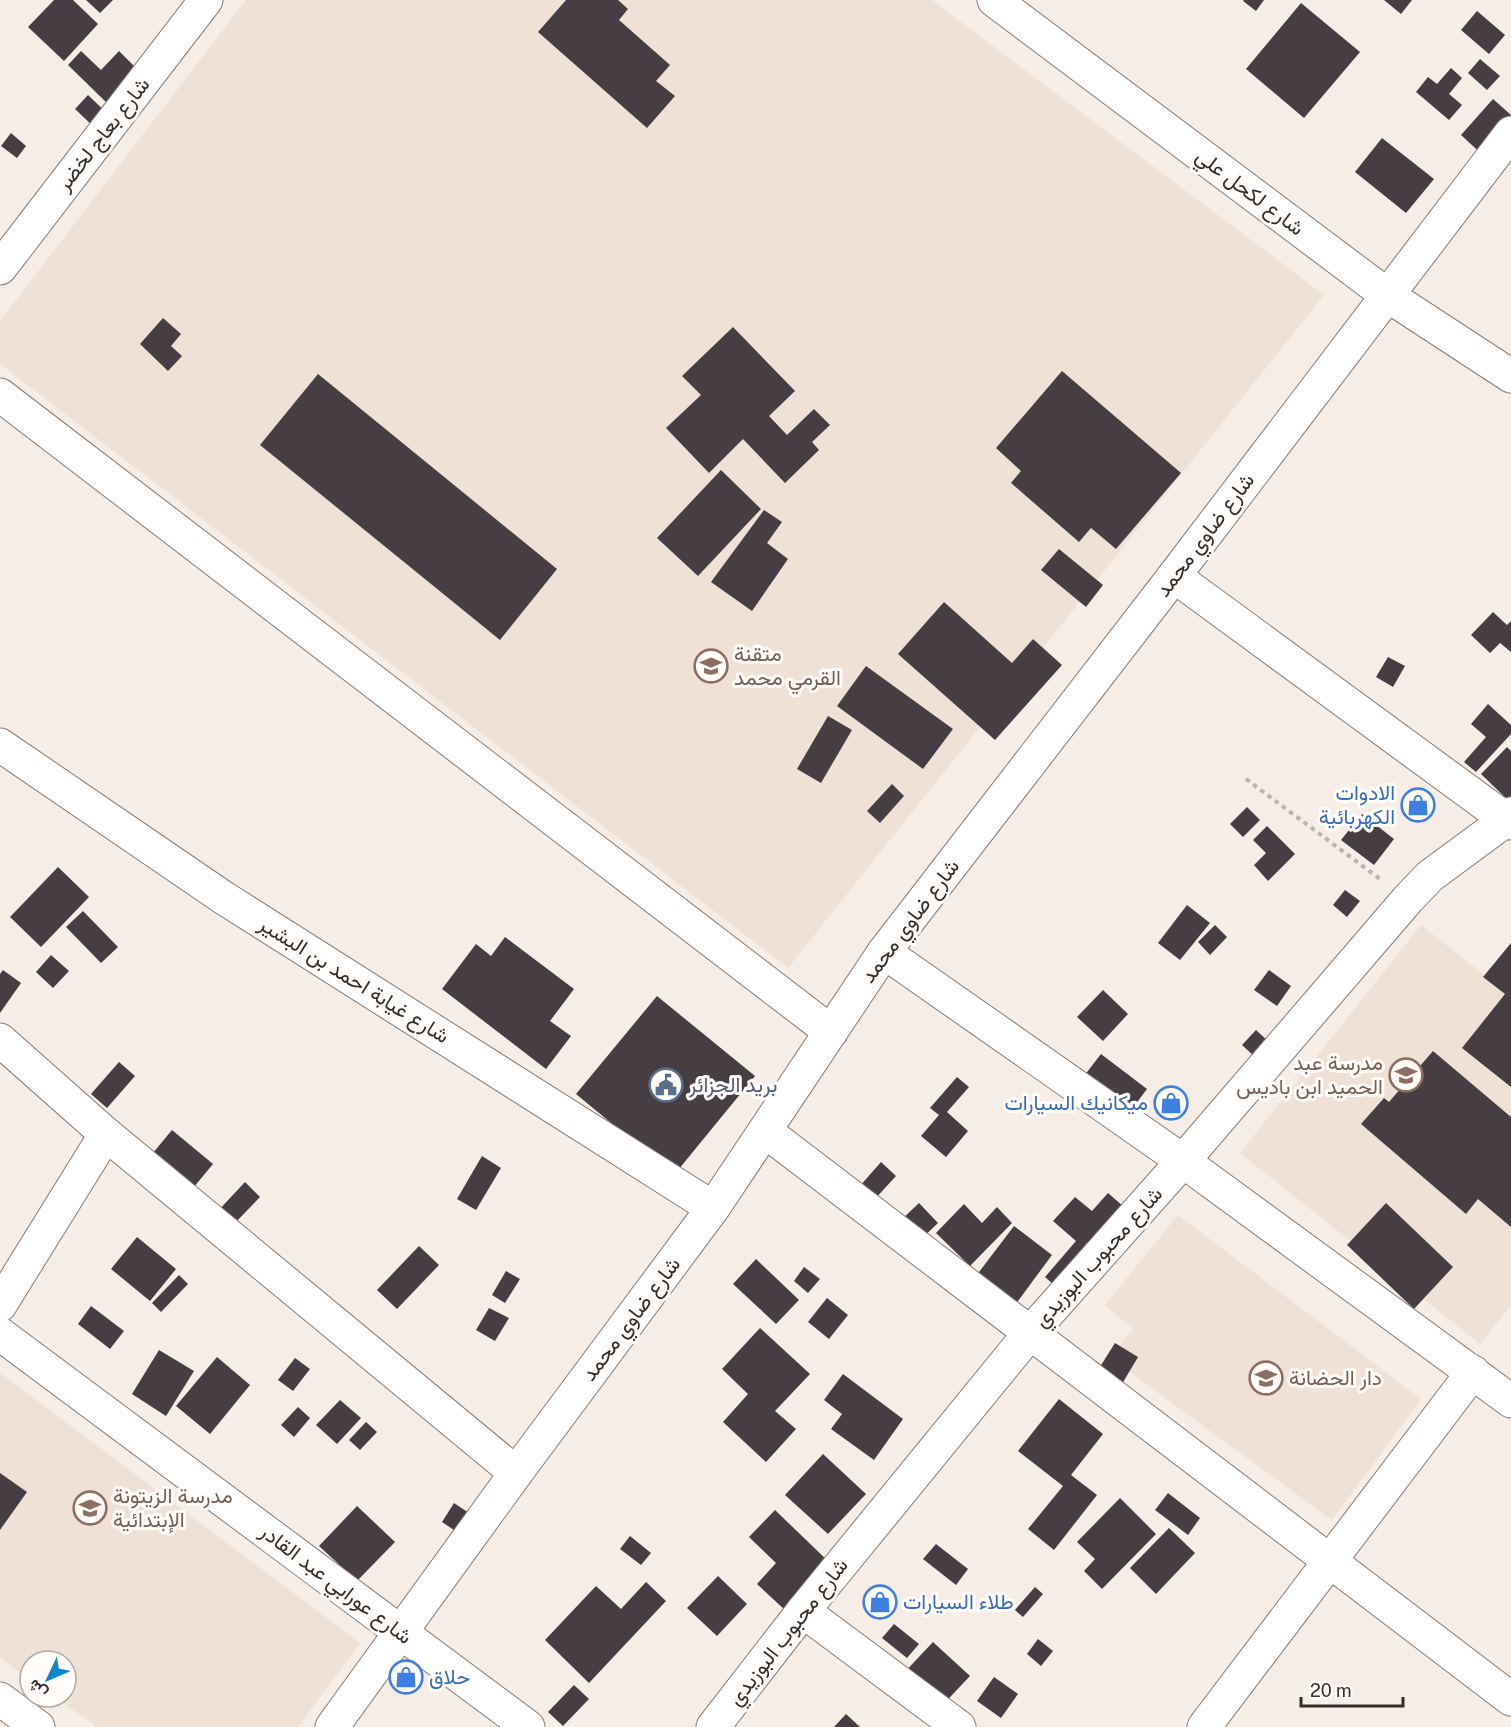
<svg xmlns="http://www.w3.org/2000/svg" width="1511" height="1727" viewBox="0 0 1511 1727" font-family="'Public Sans',Vazirmatn,sans-serif">
	<style>
		.built { fill: #efe1d6 }
		.building { fill: #463e42 }
		.lines { fill: none; stroke-linecap: round; stroke-linejoin: round }
		.street-casing { stroke: #837c77; stroke-width: 35 }
		.path { stroke: #bab3ae; stroke-width: 4; stroke-dasharray: 4.5 4.5; stroke-linecap: butt }
		.street { stroke: #fff; stroke-width: 33 }
		.labels { text-anchor: middle; stroke-width: 6; stroke-linejoin: round; paint-order: stroke }
		.street-label { font-size: 21px; fill: #322f2d; stroke: #fffcf9 }
		.education-label { font-size: 21px; fill: #785e54; stroke: #fffcf9; text-anchor: start }
		.shop-label { font-size: 21px; fill: #366cbe; stroke: #fffcf9; text-anchor: end }
		.service-label { font-size: 21px; fill: #4e5e75; stroke: #fffcf9; text-anchor: start }
	</style>
	<rect width="100%" height="100%" fill="#f6ede7"/>
	<g class="built">
		<polygon points="246,0 932,0 1324,295 788,968 0,364 0,321"/>
		<polygon points="1421,925 1511,996 1511,1305 1480,1344 1240,1153"/>
		<polygon points="1178,1215 1421,1399 1332,1520 1109,1357 1133,1329 1105,1305"/>
		<polygon points="0,1373 360,1643 298,1727 97,1727 55,1697 66,1697 66,1661 30,1661 30,1679 0,1658"/>
	</g>
	<g class="building">
		<polygon points="54,0 73,0 98,24 64,61 28,27"/>
		<polygon points="86,0 113,0 100,13"/>
		<polygon points="566,0 618,0 628,9 619,20 670,65 656,81 675,96 647,128 538,32"/>
		<polygon points="1244,0 1264,0 1256,11 1243,1"/>
		<polygon points="1384,0 1412,0 1401,14"/>
		<polygon points="1301,3 1360,52 1304,118 1246,69"/>
		<polygon points="1477,11 1505,35 1489,54 1461,30"/>
		<polygon points="81,51 101,70 119,51 140,72 109,105 68,65"/>
		<polygon points="1480,59 1500,76 1487,90 1468,73"/>
		<polygon points="1451,68 1462,78 1449,94 1462,105 1449,120 1416,92 1428,77 1437,84"/>
		<polygon points="88,95 110,116 96,129 75,109"/>
		<polygon points="1493,99 1511,115 1511,157 1499,170 1461,135"/>
		<polygon points="11,133 26,146 17,158 1,146"/>
		<polygon points="1382,138 1434,179 1406,213 1355,172"/>
		<polygon points="163,318 181,334 171,346 182,356 168,371 140,344"/>
		<polygon points="733,327 795,391 769,416 787,435 814,409 830,425 812,442 819,450 785,483 743,439 709,473 666,428 701,395 682,376"/>
		<polygon points="1062,371 1181,473 1116,549 1091,528 1079,542 1011,483 1021,471 996,448"/>
		<polygon points="318,374 557,569 500,640 260,445"/>
		<polygon points="721,470 761,509 698,576 657,538"/>
		<polygon points="764,510 782,522 767,543 788,559 752,611 711,582"/>
		<polygon points="1059,549 1103,585 1086,607 1041,570"/>
		<polygon points="944,602 1012,663 1033,639 1062,665 995,740 898,654"/>
		<polygon points="1493,612 1507,625 1511,621 1511,652 1500,643 1490,653 1471,635"/>
		<polygon points="1388,657 1405,666 1393,687 1376,677"/>
		<polygon points="866,666 953,729 923,769 837,706"/>
		<polygon points="1488,704 1511,725 1511,734 1476,772 1464,762 1486,737 1471,724"/>
		<polygon points="828,716 852,730 821,783 797,769"/>
		<polygon points="1507,747 1511,751 1511,803 1481,774"/>
		<polygon points="892,784 904,796 880,823 867,811"/>
		<polygon points="1247,807 1260,820 1243,837 1230,824"/>
		<polygon points="1362,814 1394,839 1374,865 1341,840"/>
		<polygon points="1267,826 1295,854 1268,881 1254,865 1266,853 1253,840"/>
		<polygon points="58,867 89,897 41,947 10,917"/>
		<polygon points="1345,890 1360,901 1347,917 1333,905"/>
		<polygon points="1187,905 1210,923 1180,960 1158,943"/>
		<polygon points="83,911 118,947 101,963 66,927"/>
		<polygon points="1215,925 1227,937 1210,955 1198,942"/>
		<polygon points="505,937 574,989 550,1021 571,1036 546,1069 442,989 476,944 491,956"/>
		<polygon points="1511,943 1511,1087 1462,1048 1505,994 1483,977"/>
		<polygon points="51,955 69,971 53,988 36,972"/>
		<polygon points="3,970 21,983 0,1013 0,974"/>
		<polygon points="1269,970 1291,986 1277,1006 1254,990"/>
		<polygon points="1103,990 1128,1014 1103,1041 1077,1017"/>
		<polygon points="657,996 755,1076 674,1175 576,1094"/>
		<polygon points="1256,1030 1283,1055 1269,1070 1242,1045"/>
		<polygon points="1433,1051 1511,1117 1511,1227 1478,1199 1466,1214 1361,1124 1384,1098 1389,1102"/>
		<polygon points="1101,1054 1147,1089 1116,1130 1070,1094"/>
		<polygon points="119,1062 135,1076 107,1108 91,1094"/>
		<polygon points="957,1077 969,1087 947,1112 968,1131 946,1157 921,1136 939,1115 930,1108"/>
		<polygon points="172,1130 213,1164 184,1199 143,1165"/>
		<polygon points="482,1156 501,1168 476,1210 457,1199"/>
		<polygon points="881,1162 896,1176 874,1200 859,1187"/>
		<polygon points="245,1182 260,1197 232,1226 217,1212"/>
		<polygon points="1108,1193 1146,1226 1077,1305 1045,1277 1076,1241 1053,1221 1075,1197 1092,1211"/>
		<polygon points="919,1203 938,1223 917,1243 898,1223"/>
		<polygon points="1386,1203 1453,1267 1414,1309 1347,1245"/>
		<polygon points="964,1204 982,1223 997,1207 1012,1223 970,1266 936,1233"/>
		<polygon points="1014,1226 1052,1255 1015,1305 976,1276"/>
		<polygon points="137,1237 176,1269 150,1301 111,1269"/>
		<polygon points="419,1246 439,1265 397,1309 377,1290"/>
		<polygon points="756,1259 799,1300 776,1324 733,1284"/>
		<polygon points="804,1267 820,1279 808,1293 794,1281"/>
		<polygon points="506,1271 520,1279 505,1303 492,1295"/>
		<polygon points="179,1275 188,1284 161,1312 152,1303"/>
		<polygon points="827,1298 848,1315 829,1339 808,1322"/>
		<polygon points="91,1306 124,1331 110,1349 78,1324"/>
		<polygon points="489,1308 509,1318 495,1341 476,1330"/>
		<polygon points="760,1328 810,1374 775,1411 796,1429 766,1462 723,1422 748,1394 722,1369"/>
		<polygon points="1115,1343 1138,1357 1122,1384 1098,1370"/>
		<polygon points="159,1350 194,1371 166,1416 132,1394"/>
		<polygon points="217,1357 250,1385 210,1434 176,1406"/>
		<polygon points="295,1358 310,1369 293,1391 278,1380"/>
		<polygon points="843,1374 903,1419 874,1460 831,1429 842,1414 824,1400"/>
		<polygon points="1059,1399 1103,1434 1071,1475 1097,1495 1054,1550 1028,1529 1063,1486 1018,1451"/>
		<polygon points="340,1400 361,1418 337,1444 316,1425"/>
		<polygon points="298,1407 310,1418 294,1437 281,1425"/>
		<polygon points="366,1422 377,1432 360,1450 349,1440"/>
		<polygon points="823,1454 866,1494 828,1534 785,1495"/>
		<polygon points="0,1473 27,1492 0,1530"/>
		<polygon points="1168,1493 1200,1518 1188,1535 1155,1510"/>
		<polygon points="1120,1498 1156,1534 1102,1589 1084,1571 1095,1559 1077,1542"/>
		<polygon points="454,1503 478,1519 466,1538 442,1522"/>
		<polygon points="357,1506 395,1542 357,1581 319,1546"/>
		<polygon points="775,1510 831,1564 786,1611 757,1584 776,1563 749,1537"/>
		<polygon points="1169,1528 1195,1553 1156,1594 1130,1568"/>
		<polygon points="630,1536 651,1553 641,1565 620,1549"/>
		<polygon points="936,1544 968,1569 956,1585 923,1559"/>
		<polygon points="718,1576 747,1604 717,1636 687,1608"/>
		<polygon points="646,1582 666,1601 589,1683 545,1640 596,1586 621,1609"/>
		<polygon points="1035,1587 1043,1594 1023,1617 1015,1610"/>
		<polygon points="894,1624 919,1644 907,1658 882,1638"/>
		<polygon points="1038,1639 1053,1651 1041,1666 1027,1654"/>
		<polygon points="933,1642 970,1676 937,1711 901,1676"/>
		<polygon points="994,1677 1018,1694 1001,1718 977,1701"/>
		<polygon points="574,1685 589,1699 563,1726 548,1712"/>
		<polygon points="846,1714 860,1727 834,1727"/>
	</g>
	<g class="lines">
		<g class="street-casing">
			<g id="street">
				<polyline points="994,0 1387,295 1511,376"/>
				<polyline points="0,268 206,0"/>
				<polyline points="0,395 831,1032"/>
				<polyline points="1174,576 1511,823"/>
				<polyline points="0,745 224,898 713,1208"/>
				<polyline points="884,952 1183,1161 1511,1401"/>
				<polyline points="0,1040 106,1134 516,1473"/>
				<polyline points="765,1131 1511,1699"/>
				<polyline points="0,1305 106,1134"/>
				<polyline points="0,1334 528,1727"/>
				<polyline points="803,1611 959,1727"/>
				<polyline points="0,1699 38,1727"/>
				<polyline points="332,1727 516,1473 713,1208 884,952 1174,576 1511,133"/>
				<polyline points="713,1727 803,1611 1030,1333 1183,1161 1408,899 1430,876 1506,820 1511,814"/>
				<polyline points="1204,1727 1473,1372"/>
			</g>
		</g>
		<polyline class="path" points="1246,779 1380,879"/>
		<use href="#street" class="street"/>
	</g>
	<defs>
		<g id="school-ring" transform="scale(1.725)"><circle r="9.5" fill="#fffcf9" stroke="#8d6e63" stroke-width="1.5"/><path d="M0-5L7-2L0 1L-7-2ZM-4 1L0 2.5L4 1V4Q0 6-4 4Z" fill="#8d6e63"/></g>
		<g id="shop-ring" transform="scale(1.725)"><circle r="9.5" fill="#fffcf9" stroke="#3f7fe0" stroke-width="1.5"/><path d="M-5-2.5h2.3a2.7 3.5 0 0 1 5.4 0H5L5.5 6h-11ZM-1.5-2.5h3a1.5 2.3 0 0 0-3 0Z" fill="#3f7fe0"/></g>
		<g id="civic-ring" transform="scale(1.725)"><circle r="9.5" fill="#fffcf9" stroke="#5c6f8a" stroke-width="1.5"/><path d="M-.6-6.5H3V-4.5H.6V-3L4-1V1h2V6H-6V1h2V-1L-.6-3ZM-1.2 2.5V6h2.4V2.5Z" fill="#5c6f8a"/></g>
	</defs>
	<g fill-rule="evenodd">
		<use href="#school-ring" x="711" y="666"/>
		<use href="#shop-ring" x="1418" y="805"/>
		<use href="#school-ring" x="1406" y="1075"/>
		<use href="#civic-ring" x="666" y="1085"/>
		<use href="#shop-ring" x="1171" y="1103"/>
		<use href="#school-ring" x="1266" y="1378"/>
		<use href="#school-ring" x="90" y="1508"/>
		<use href="#shop-ring" x="880" y="1602"/>
		<use href="#shop-ring" x="406" y="1677"/>
	</g>
	<g class="labels">
		<g class="street-label">
			<text transform="translate(103 134) rotate(-52)" y="7">شارع بعاج لخضر</text>
			<text transform="translate(1250 192) rotate(37)" y="7">شارع لكحل علي</text>
			<text transform="translate(1205 535) rotate(-53)" y="7">شارع ضاوي محمد</text>
			<text transform="translate(910 921) rotate(-53)" y="7">شارع ضاوي محمد</text>
			<text transform="translate(354 980) rotate(32)" y="7">شارع غيابة احمد بن البشير</text>
			<text transform="translate(1098 1257) rotate(-48)" y="7">شارع محبوب البوزيدي</text>
			<text transform="translate(631 1319) rotate(-53)" y="7">شارع ضاوي محمد</text>
			<text transform="translate(336 1584) rotate(37)" y="7">شارع عورابي عبد القادر</text>
			<text transform="translate(788 1632) rotate(-52)" y="7">شارع محبوب البوزيدي</text>
		</g>
		<g class="education-label">
			<text x="734" y="661">متقنة<tspan x="734" dy="24">القرمي محمد</tspan></text>
			<text x="1383" y="1070" text-anchor="end">مدرسة عبد<tspan x="1383" dy="24">الحميد ابن باديس</tspan></text>
			<text x="1289" y="1385">دار الحضانة</text>
			<text x="113" y="1503">مدرسة الزيتونة<tspan x="113" dy="24">الإبتدائية</tspan></text>
		</g>
		<g class="shop-label">
			<text x="1395" y="800">الادوات<tspan x="1395" dy="24">الكهربائية</tspan></text>
			<text x="1148" y="1110">ميكانيك السيارات</text>
			<text x="903" y="1609" text-anchor="start">طلاء السيارات</text>
			<text x="429" y="1684" text-anchor="start">حلاق</text>
		</g>
		<g class="service-label">
			<text x="689" y="1092">بريد الجزائر</text>
		</g>
	</g>
	<g transform="translate(48 1679) rotate(226)"><circle r="28" fill="#fffcf9" stroke="#adaaa7" stroke-width="1.5"/>
	<path d="M0-4.5L10 22L0 15L-10 22Z" fill="#0e84cd"/>
	<text y="-9" font-size="16" font-weight="bold" text-anchor="middle" fill="#322f2d">ش</text>
	</g>
	<path d="M1301 1697v9h102v-9" fill="none" stroke="#322f2d" stroke-width="3"/>
	<text x="1310" y="1697" font-size="18" fill="#322f2d" stroke="#fffcf9" stroke-width="4.5" paint-order="stroke">20 m</text>
</svg>
